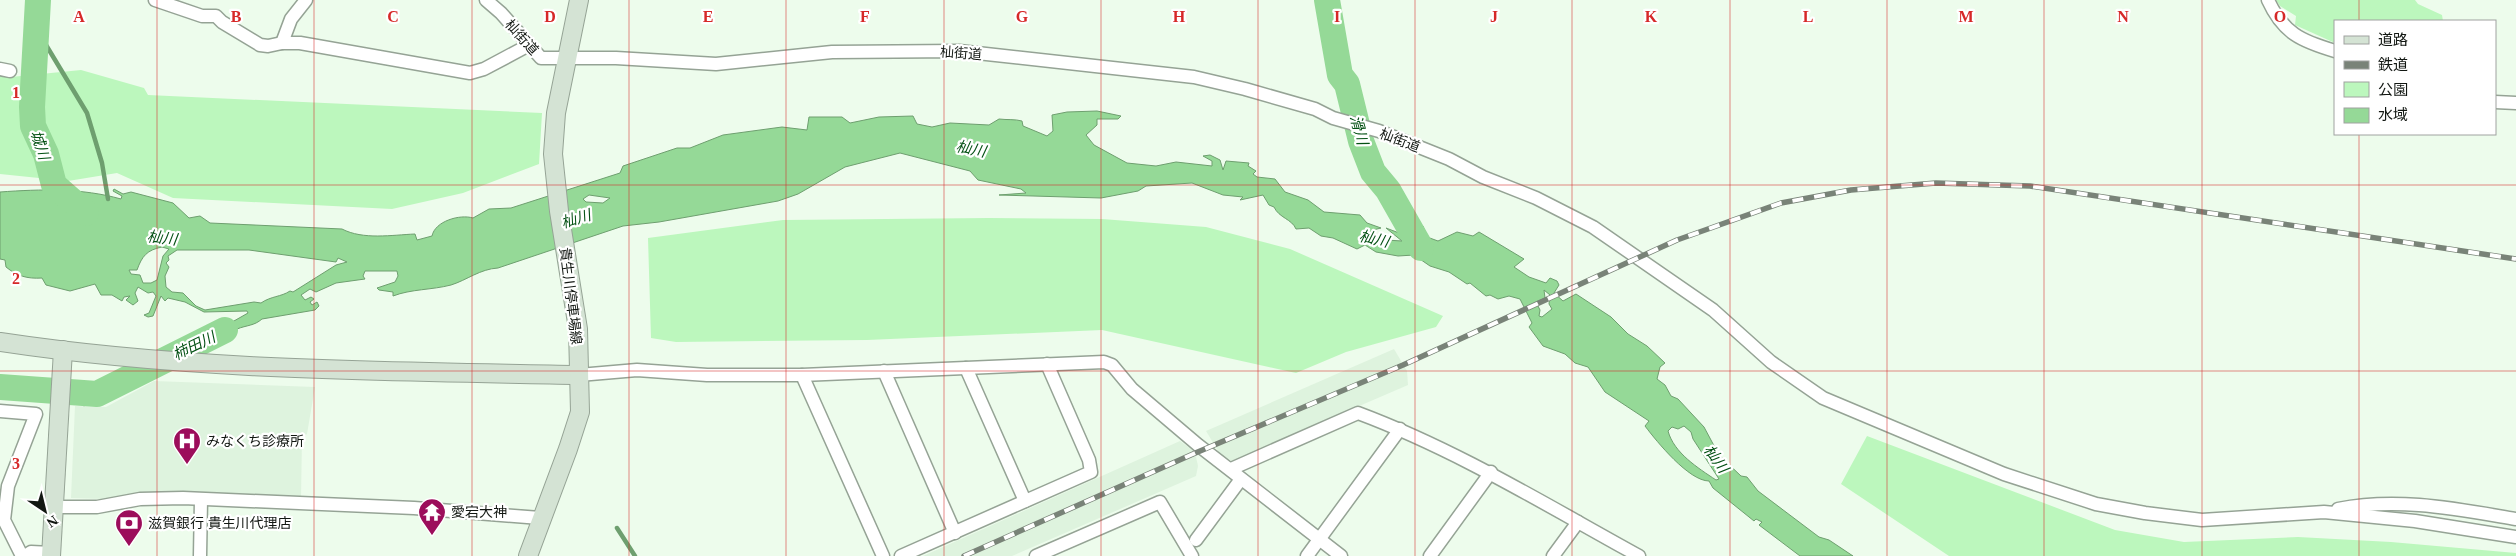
<svg xmlns="http://www.w3.org/2000/svg" width="2516" height="556" viewBox="0 0 2516 556" font-family="'Times New Roman','Noto Sans JP',serif">
	<style>
		.built { fill: #def3de }
		.green { fill: #bcf7bd }
		.water { fill: #95d997; stroke: #6e9f6f; fill-rule: evenodd }
		.lines { fill: none; stroke-linecap: round; stroke-linejoin: round }
		.stream { stroke: #6e9f6f; stroke-width: 4.5 }
		.river { stroke: #95d997; stroke-width: 26 }
		.street-casing { stroke: #95a395; stroke-width: 15 }
		.secondary-casing { stroke: #95a395; stroke-width: 20 }
		.street { stroke: #fff; stroke-width: 12 }
		.secondary { stroke: #d4e3d4; stroke-width: 18 }
		.rail-casing { stroke: #798378; stroke-width: 5.5 }
		.rail { stroke: #fff; stroke-width: 4; stroke-dasharray: 11; stroke-linecap: butt }
		.grid { fill: none; stroke: #d62828; stroke-width: 1; stroke-opacity: 0.55 }
		.labels { text-anchor: middle; stroke-width: 4.5; stroke-linejoin: round; paint-order: stroke }
		.street-label { font-size: 14px; fill: #121712; stroke: #fff }
		.poi-label { font-size: 14px; fill: #121712; stroke: #fff; text-anchor: start }
		.water-label { font-size: 15px; font-style: italic; fill: #045114; stroke: #fff }
		.grid-label { font-size: 16px; text-anchor: middle; font-weight: bold; fill: #d62828; stroke: #fff; stroke-width: 4.5; stroke-linejoin: round; paint-order: stroke }
	</style>
	<rect width="100%" height="100%" fill="#edfcec"/>
	<g class="built">
		<polygon points="1394,349 1407,371 1408,385 1232,461 1220,454 1206,431"/>
		<polygon points="154,381 315,387 307,434 302,438 301,498 148,492 104,499 71,498 75,406 106,407"/>
		<polygon points="1180,441 1195,452 1198,466 1196,476 1012,556 923,556"/>
	</g>
	<g class="green">
		<polygon points="2276,0 2415,0 2418,4 2442,15 2443,21 2335,21 2335,43 2295,25 2296,16 2280,6"/>
		<polygon points="81,70 144,88 148,95 542,113 539,164 463,193 392,209 173,198 117,173 68,181 0,174 0,75 11,77"/>
		<polygon points="989,218 1102,219 1206,227 1290,249 1443,316 1436,327 1346,352 1296,373 1102,330 867,340 676,342 651,338 648,238 783,220"/>
		<polygon points="1867,436 2115,530 2184,542 2298,537 2391,542 2516,553 2516,556 1949,556 1841,484"/>
	</g>
	<path class="water" d="M1097 111 1121 116 1118 119H1097V125L1086 135 1094 145 1127 163 1156 166 1176 162 1212 166V161L1203 156 1210 155 1220 160 1223 170 1226 161 1249 163 1248 166 1256 171 1253 174 1257 177 1275 179 1285 192 1308 200 1324 212 1360 215 1367 223 1381 228 1373 230 1374 235 1386 240 1402 241 1386 228 1407 236 1423 226 1427 237 1438 241 1457 232 1473 236 1479 232 1524 259 1514 267 1529 277 1546 283 1550 278 1557 281 1559 285 1554 293 1563 301 1576 294 1611 317 1628 334 1647 346 1665 363 1660 367 1657 379 1665 385 1671 396 1678 399 1704 427 1719 455 1741 476 1747 477 1758 491 1819 537 1829 540 1853 556H1800L1759 525 1762 522 1756 519 1754 521 1713 488 1709 481C1689 481 1657 442 1645 426L1649 421 1605 392 1588 367 1575 363 1565 354 1543 346 1529 327 1532 323 1520 299 1509 296 1498 299 1490 295 1486 296 1470 283 1467 284 1449 272 1430 266 1414 255 1398 256 1376 252 1365 245 1357 249 1333 238 1321 236 1309 228 1296 229C1292 219 1279 218 1274 207L1269 205 1263 195 1240 200 1243 197 1223 195 1192 183 1146 186 1138 191 1101 198 999 195 1026 193 1021 189 978 180 970 171 900 153 845 167 798 194 778 201 659 222 623 226 498 268C480 269 467 280 451 285 432 290 411 289 393 296V292L379 290 377 288 395 282 398 276 397 271H365L363 276 365 279 336 283 316 292 310 289 301 295 305 300 311 297 314 299 310 302 312 305 317 302 319 306 315 310 262 319C254 326 247 325 237 329 220 335 209 349 190 346L248 313 247 311 204 312 185 302 168 298 165 301 161 296 153 316 148 317 144 315 149 313 156 296 153 292 148 293 138 287 135 293 138 301 133 305 126 300 130 296 124 297 122 301 112 295H101L95 284 70 291 46 285 42 278C27 279 17 276 6 267L5 260 0 259V192C41 189 82 188 121 199L122 196 113 191 114 189 123 194 131 192 173 203 189 218 200 216 210 223 342 229C363 240 392 235 415 234L417 240 432 236C435 221 460 214 473 218L489 209 511 208 620 173 623 166 677 148H690L723 135 782 127 807 130 809 117H842L850 123 879 117 913 116 917 124 932 127 950 123 989 125 999 119C1007 120 1015 119 1022 121L1023 126 1047 136 1053 131 1052 115 1067 112ZM589 195 610 198 603 203 586 202 583 199ZM162 247 169 249 163 256 157 280 151 283H143L140 275 131 274 129 270H137C142 256 147 250 162 247ZM177 250H249L336 262 338 258 347 262 336 265 293 292 290 291C281 297 271 296 261 303L254 302 205 310 196 306 183 293 172 292 166 287 165 276 169 267 166 263 169 260 168 256ZM1544 290 1550 295 1549 304 1552 309 1542 317 1539 316 1540 310 1536 302 1545 298ZM1684 426 1691 432 1693 439 1719 479 1716 480C1698 468 1674 453 1668 431L1672 427 1678 429Z"/>
	<g class="lines">
		<g class="stream">
			<polyline points="37,30 87,113 102,163 108,199"/>
			<polyline points="84,404 85,393"/>
			<polyline points="617,528 635,556"/>
		</g>
		<g class="river">
			<polyline points="38,0 32,107 33,126 46,154 54,185 86,213"/>
			<polyline points="1327,0 1340,75 1347,84 1361,141 1373,172 1388,190 1421,248"/>
			<polyline points="0,387 97,394 225,330"/>
		</g>
		<g class="street-casing">
			<g id="street">
				<polyline points="155,0 202,16 216,16 222,22 260,45 268,46 282,43 300,43 470,73 484,69 529,45"/>
				<polyline points="486,0 501,13 541,58 616,58 716,64 832,52 959,51 1194,77 1245,89 1315,109 1333,118 1379,131 1449,159 1483,177 1536,198 1593,227 1713,310 1771,362 1823,398 2004,474 2096,504 2145,513 2202,520 2324,512 2415,521 2516,537"/>
				<path d="M2268 0C2283 33 2301 41 2335 51"/>
				<polyline points="282,43 291,19 306,0"/>
				<polyline points="0,69 10,71"/>
				<polyline points="2495,102 2516,103"/>
				<polyline points="966,368 1025,501"/>
				<polyline points="884,371 955,533"/>
				<polyline points="579,375 637,370 707,375 802,375 1104,362 1112,365 1132,389 1198,445 1341,556"/>
				<polyline points="802,375 883,556"/>
				<polyline points="0,411 36,414 8,486 4,520 22,556"/>
				<path d="M1231 469 1358 413C1457 450 1546 505 1639 556"/>
				<polyline points="53,507 97,507 140,499 183,498 414,508 540,518"/>
				<path d="M2338 509C2398 497 2456 509 2516 519"/>
				<polyline points="1196,540 1241,479"/>
				<polyline points="25,556 31,552 51,553"/>
				<polyline points="200,556 201,500"/>
				<polyline points="901,556 1091,472 1089,460 1047,364"/>
				<polyline points="1036,556 1160,502 1192,556"/>
				<polyline points="1307,556 1400,429"/>
				<polyline points="1430,556 1491,472"/>
				<polyline points="1553,556 1578,522"/>
			</g>
		</g>
		<g class="secondary-casing">
			<g id="secondary">
				<path d="M0 342C191 371 386 371 579 375"/>
				<polyline points="51,556 63,350"/>
				<polyline points="528,556 568,449 580,412 578,329 559,211 553,154 556,113 579,0"/>
			</g>
		</g>
		<use href="#street" class="street"/>
		<use href="#secondary" class="secondary"/>
		<g class="rail-casing">
			<polyline id="rail" points="964,556 1193,454 1403,365 1677,240 1781,203 1851,190 1936,183 2030,186 2516,259"/>
		</g>
		<use href="#rail" class="rail"/>
	</g>
	<path class="grid" d="M157 0V556M314 0V556M472 0V556M629 0V556M786 0V556M944 0V556M1101 0V556M1258 0V556M1415 0V556M1572 0V556M1730 0V556M1887 0V556M2044 0V556M2202 0V556M2359 0V21M2359 134V556M0 185H2516M0 371H2516"/>
	<defs>
		<g id="hospital-pin" transform="scale(1.4375)"><path d="M0 17L-7.5 6A9.5 9.5 0 1 1 7.5 6Z" fill="#9c0d5b" stroke="#fff"/><path d="M-5-5h3v3.5h4V-5h3V5h-3V1.5h-4V5h-3Z" fill="#fff"/></g>
		<g id="temple-pin" transform="scale(1.4375)"><path d="M0 17L-7.5 6A9.5 9.5 0 1 1 7.5 6Z" fill="#9c0d5b" stroke="#fff"/><path d="M0-6L5-2H3V0L6.5 2.5H4V6H1.5V3h-3V6H-4V2.5H-6.5L-3 0V-2H-5Z" fill="#fff"/></g>
		<g id="bank-pin" transform="scale(1.4375)"><path d="M0 17L-7.5 6A9.5 9.5 0 1 1 7.5 6Z" fill="#9c0d5b" stroke="#fff"/><path d="M-6-4H6V4H-6ZM0-2.3a2.3 2.3 0 1 0 0 4.6a2.3 2.3 0 1 0 0-4.6Z" fill="#fff"/></g>
	</defs>
	<g fill-rule="evenodd">
		<use href="#hospital-pin" x="187" y="441"/>
		<use href="#temple-pin" x="432" y="512"/>
		<use href="#bank-pin" x="129" y="523"/>
	</g>
	<g class="labels">
		<g class="street-label">
			<text transform="translate(522 37) rotate(48)" y="5">杣街道</text>
			<text transform="translate(961 53) rotate(4)" y="5">杣街道</text>
			<text transform="translate(1400 140) rotate(21)" y="5">杣街道</text>
			<text transform="translate(571 296) rotate(83)" y="5">貴生川停車場線</text>
		</g>
		<g class="poi-label">
			<text x="206" y="446">みなくち診療所</text>
			<text x="451" y="517">愛宕大神</text>
			<text x="148" y="528">滋賀銀行 貴生川代理店</text>
		</g>
		<g class="water-label">
			<text transform="translate(1359 130) rotate(75)" y="5">滑川</text>
			<text transform="translate(40 145) rotate(72)" y="5">城川</text>
			<text transform="translate(971 149) rotate(11)" y="5">杣川</text>
			<text transform="translate(576 219) rotate(-17)" y="5">杣川</text>
			<text transform="translate(162 238) rotate(7)" y="5">杣川</text>
			<text transform="translate(1374 239) rotate(13)" y="5">杣川</text>
			<text transform="translate(194 346) rotate(-26)" y="5">柿田川</text>
			<text transform="translate(1716 459) rotate(54)" y="5">杣川</text>
		</g>
	</g>
	<g class="grid-label">
		<text x="79" y="22">A</text>
		<text x="236" y="22">B</text>
		<text x="393" y="22">C</text>
		<text x="550" y="22">D</text>
		<text x="708" y="22">E</text>
		<text x="865" y="22">F</text>
		<text x="1022" y="22">G</text>
		<text x="1179" y="22">H</text>
		<text x="1337" y="22">I</text>
		<text x="1494" y="22">J</text>
		<text x="1651" y="22">K</text>
		<text x="1808" y="22">L</text>
		<text x="1966" y="22">M</text>
		<text x="2123" y="22">N</text>
		<text x="2280" y="22">O</text>
		<text x="16" y="98">1</text>
		<text x="16" y="284">2</text>
		<text x="16" y="469">3</text>
	</g>
	<rect x="2334" y="20" width="162" height="115" fill="#ffffff" stroke="#a0a2a0"/>
	<rect x="2344" y="36" width="25" height="8" fill="#d4e3d4" stroke="#a0a2a0"/>
	<text x="2378" y="45" font-size="15" fill="#121712">道路</text>
	<rect x="2344" y="61" width="25" height="8" fill="#798378" stroke="#a0a2a0"/>
	<text x="2378" y="70" font-size="15" fill="#121712">鉄道</text>
	<rect x="2344" y="82" width="25" height="15" fill="#bcf7bd" stroke="#a0a2a0"/>
	<text x="2378" y="95" font-size="15" fill="#121712">公園</text>
	<rect x="2344" y="108" width="25" height="15" fill="#95d997" stroke="#a0a2a0"/>
	<text x="2378" y="120" font-size="15" fill="#121712">水域</text>
	<g transform="translate(45 511) rotate(145)" stroke="#ffffff" stroke-width="4" paint-order="stroke">
	<path d="M0-4L9 19L0 12L-9 19Z" fill="#121712"/>
	<text y="-8" font-size="14" font-weight="bold" text-anchor="middle" fill="#121712">N</text>
	</g>
</svg>
